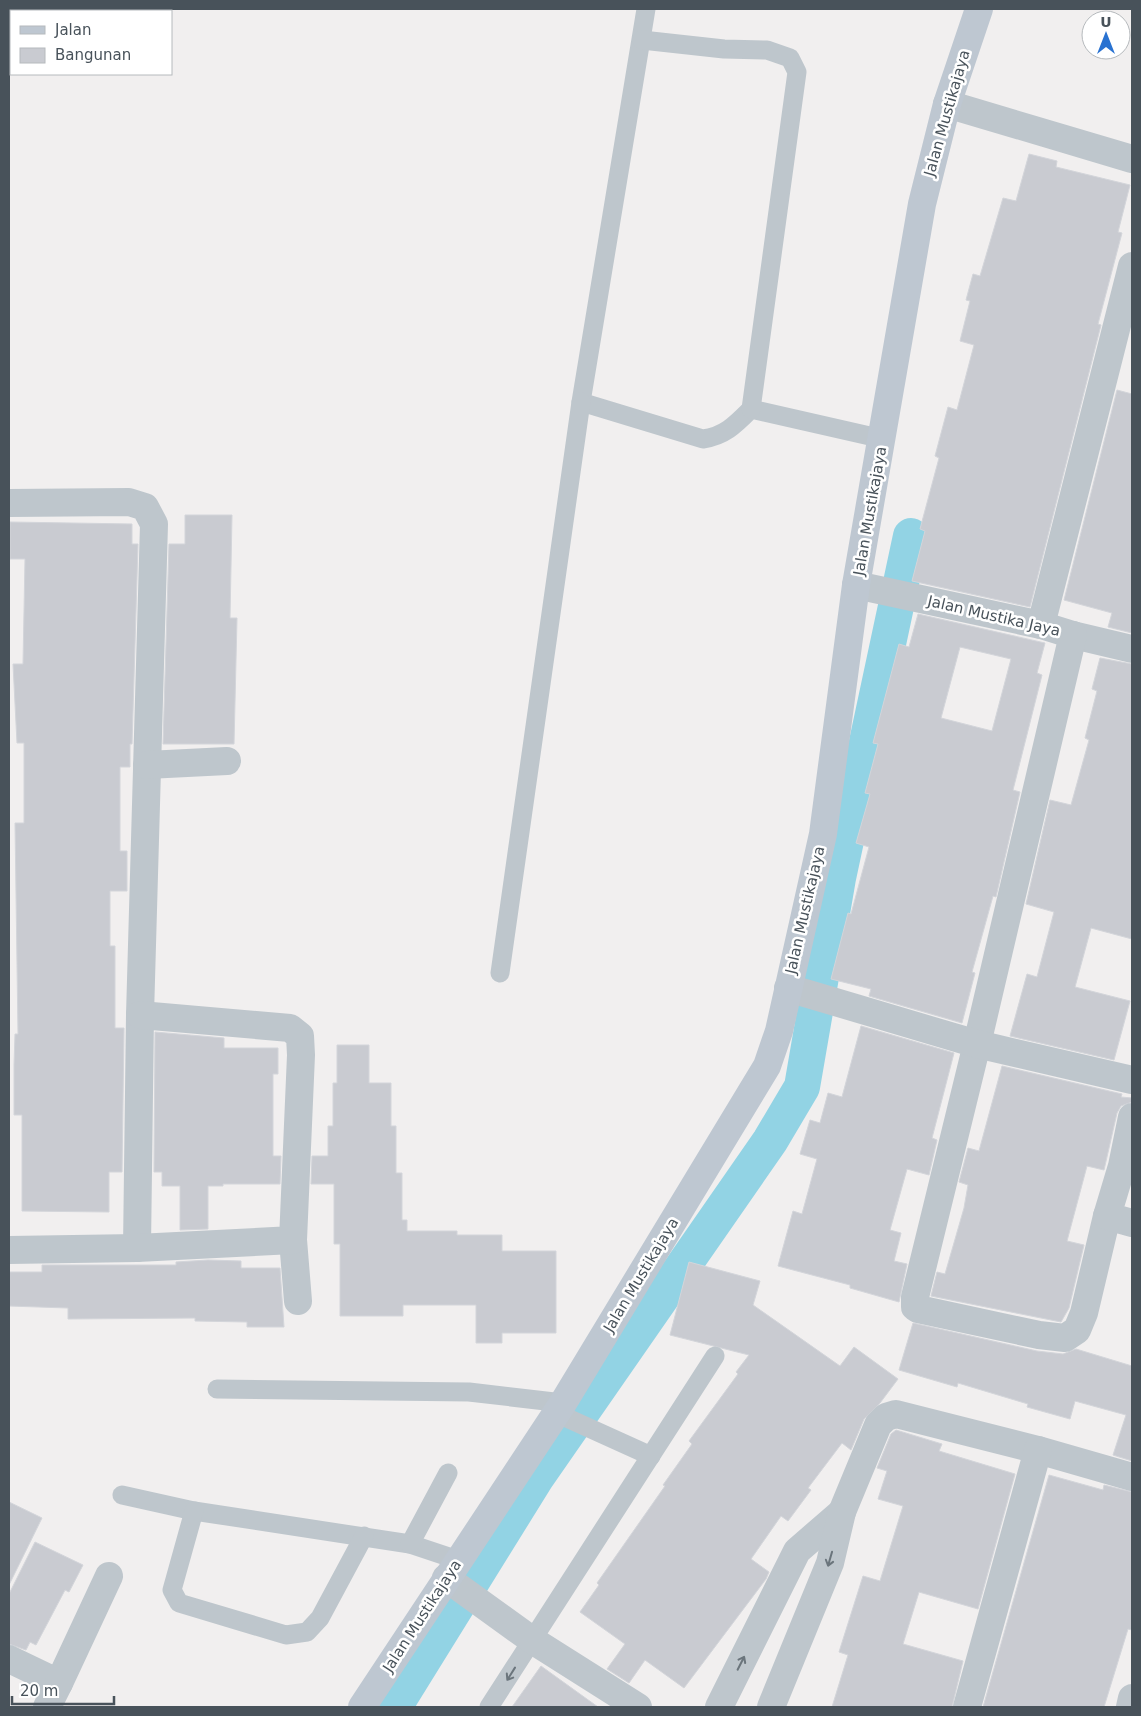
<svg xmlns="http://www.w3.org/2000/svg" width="1141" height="1716" viewBox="0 0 1141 1716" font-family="'DejaVu Sans',sans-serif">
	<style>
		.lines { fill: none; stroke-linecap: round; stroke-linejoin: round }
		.canal { stroke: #92d3e4; stroke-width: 36 }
		.building { fill: #c9cbd1; stroke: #d3d5da; fill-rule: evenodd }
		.lane { stroke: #bec6cc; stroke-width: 19 }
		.street { stroke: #bec6cc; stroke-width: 28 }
		.secondary { stroke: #bec7d1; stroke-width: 28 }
		.oneway { stroke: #6b757c }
		.labels { text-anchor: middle; stroke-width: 5; stroke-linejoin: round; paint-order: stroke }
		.street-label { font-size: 15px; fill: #48525a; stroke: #fff }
	</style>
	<rect width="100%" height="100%" fill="#f1efef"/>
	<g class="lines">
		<polyline class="canal" points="394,1707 536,1478 770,1141 802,1087 838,878 911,536"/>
	</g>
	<g class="building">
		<polygon points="1029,154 1057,161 1056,167 1130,185 1118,232 1122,233 1098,324 1101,325 1030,607 912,581 925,531 920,529 939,458 935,456 948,407 957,410 974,345 960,341 970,301 966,300 973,274 980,276 1003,198 1016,201"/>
		<polygon points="1117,390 1132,394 1132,633 1108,627 1112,613 1064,600"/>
		<polygon points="185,515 232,515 230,618 237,618 234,744 163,744 169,544 185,544"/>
		<polygon points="10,522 132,524 132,544 138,544 132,744 130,744 130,767 120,767 120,851 127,851 127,891 110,891 110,946 115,946 115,1028 124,1028 122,1172 109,1172 109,1212 22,1211 22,1115 14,1115 14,1065 15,1034 18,1034 15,823 24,823 24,743 17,743 13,664 23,664 25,559 10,559"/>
		<path d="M918 614 1045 643 1037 673 1042 675 1013 790 1020 792 996 897 993 896 972 972 975 973 962 1023 869 996 871 989 831 979 848 913 851 914 869 847 856 843 870 794 865 793 878 744 873 743 899 644 909 647ZM960 647 1011 659 992 731 941 718Z"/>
		<polygon points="1100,658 1132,664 1132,939 1091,928 1075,987 1130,1001 1114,1060 1010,1036 1027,974 1037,977 1054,912 1026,904 1050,800 1071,805 1089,740 1085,738 1097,691 1092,689"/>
		<polygon points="861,1026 954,1053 932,1138 937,1140 929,1175 907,1169 890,1230 901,1233 894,1261 907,1264 899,1302 850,1288 850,1285 778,1266 793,1211 802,1214 817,1159 800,1154 810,1120 820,1123 828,1093 842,1097"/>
		<polygon points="155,1032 224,1038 224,1048 278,1048 278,1074 273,1074 273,1156 281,1156 280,1184 223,1184 223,1186 208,1186 208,1229 180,1230 180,1186 162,1186 162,1172 154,1172"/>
		<polygon points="337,1045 369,1045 369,1083 391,1083 391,1126 396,1126 396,1173 402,1173 402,1220 407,1220 407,1231 457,1231 457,1235 502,1235 502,1251 556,1251 556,1333 502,1333 502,1343 476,1343 476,1305 403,1305 403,1316 340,1316 340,1244 334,1244 334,1184 311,1184 312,1156 328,1156 328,1126 333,1126 333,1083 337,1083"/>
		<polygon points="1002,1066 1122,1094 1121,1097 1132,1098 1132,1102 1121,1106 1117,1113 1104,1170 1087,1166 1067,1241 1084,1245 1069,1308 1061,1322 931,1296 937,1272 945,1274 964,1208 968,1185 959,1182 968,1148 979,1151"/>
		<polygon points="208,1260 241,1261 241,1268 280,1268 284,1327 247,1327 247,1322 195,1321 195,1318 68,1319 68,1308 9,1306 9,1272 42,1272 42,1265 176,1265 176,1262"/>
		<polygon points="689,1262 760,1281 753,1305 840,1366 854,1347 898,1379 880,1403 864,1419 851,1450 842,1443 808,1488 811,1490 788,1521 781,1516 751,1559 769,1572 766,1579 684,1688 645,1660 629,1683 607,1669 625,1644 580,1612 599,1585 597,1583 665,1486 663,1485 692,1444 689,1441 738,1374 736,1372 749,1355 670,1335"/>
		<polygon points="913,1323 1037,1351 1063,1354 1076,1349 1132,1366 1132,1461 1113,1455 1126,1415 1075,1401 1070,1419 1027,1407 1028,1404 958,1383 957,1387 899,1370"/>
		<polygon points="896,1430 942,1444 939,1451 1015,1474 978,1609 919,1592 903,1644 963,1661 952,1707 832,1707 848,1655 839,1652 863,1576 880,1581 903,1506 878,1499 887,1471 877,1468 891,1434"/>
		<polygon points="1049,1475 1103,1490 1104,1485 1132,1492 1132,1630 1128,1629 1104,1707 983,1707"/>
		<polygon points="9,1502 42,1518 9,1585"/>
		<polygon points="35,1542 83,1565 69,1592 65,1590 36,1645 30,1642 26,1650 9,1644 9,1594"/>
		<polygon points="541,1666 598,1707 512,1707"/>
	</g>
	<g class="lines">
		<g class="lane">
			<path d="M646 9 581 402 703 439C725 436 736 424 751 409L883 439"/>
			<polyline points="642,40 724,49 767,50 790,58 797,72 751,409"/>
			<polyline points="500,973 581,402"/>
			<polyline points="217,1389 469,1392 563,1403"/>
			<polyline points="556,1413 651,1456"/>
			<polyline points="122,1495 194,1511 410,1544 458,1560"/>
			<polyline points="194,1511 172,1590 179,1603 286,1635 307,1632 320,1618 364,1536"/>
			<polyline points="410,1544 448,1473"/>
			<polyline points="489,1707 715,1356"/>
		</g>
		<g class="street">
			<polyline points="947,104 1132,159"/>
			<polyline points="9,503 129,502 145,507 154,524 140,1015 137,1248"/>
			<polyline points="856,585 1041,625 1073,635 1132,649"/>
			<polyline points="1041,625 1132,266"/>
			<polyline points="1073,635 977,1044 915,1297 915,1307 918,1309 1039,1335 1065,1338 1077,1330 1084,1313 1107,1216"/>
			<polyline points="147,765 227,761"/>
			<polyline points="788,988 977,1044 1132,1080"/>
			<polyline points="1132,1117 1122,1166 1107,1216 1132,1223"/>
			<polyline points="293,1240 298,1301"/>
			<polyline points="9,1250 137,1248 293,1240 301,1055 300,1036 290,1028 140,1015"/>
			<polyline points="446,1578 532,1640 638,1707"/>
			<polyline points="9,1659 59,1683 47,1707"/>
			<polyline points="59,1683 109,1576"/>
			<polyline points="719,1707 797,1551 842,1512"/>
			<polyline points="771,1707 830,1563 842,1512 878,1425 886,1417 896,1414 1038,1450 1132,1477"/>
			<polyline points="967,1707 1038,1450"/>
			<polyline points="1130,1707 1132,1698"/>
		</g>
		<polyline class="secondary" points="362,1707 563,1403 767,1066 779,1031 823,834 856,585 922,204 947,104 979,9"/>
	</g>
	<defs><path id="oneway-shaft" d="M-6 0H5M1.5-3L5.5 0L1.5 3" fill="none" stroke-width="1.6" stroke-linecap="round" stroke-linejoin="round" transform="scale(1.25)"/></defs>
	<g class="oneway">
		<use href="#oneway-shaft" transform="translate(830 1559) rotate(106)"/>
		<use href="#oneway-shaft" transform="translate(741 1663) rotate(-63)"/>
		<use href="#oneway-shaft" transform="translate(511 1674) rotate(122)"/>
	</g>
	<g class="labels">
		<g class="street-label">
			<text transform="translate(947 113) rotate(-74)" y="5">Jalan Mustikajaya</text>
			<text transform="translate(870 511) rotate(-80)" y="5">Jalan Mustikajaya</text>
			<text transform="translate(994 616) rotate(13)" y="5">Jalan Mustika Jaya</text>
			<text transform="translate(805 910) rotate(-77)" y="5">Jalan Mustikajaya</text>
			<text transform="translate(641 1275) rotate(-59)" y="5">Jalan Mustikajaya</text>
			<text transform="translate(422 1616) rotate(-57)" y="5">Jalan Mustikajaya</text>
		</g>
	</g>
	<rect width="1141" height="1716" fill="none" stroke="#48525a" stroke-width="20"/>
	<rect x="10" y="10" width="162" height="65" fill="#ffffff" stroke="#b6babd"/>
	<rect x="20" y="26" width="25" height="8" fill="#bec7d1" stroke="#b6babd"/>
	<text x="55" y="35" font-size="15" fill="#48525a">Jalan</text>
	<rect x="20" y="48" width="25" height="15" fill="#c9cbd1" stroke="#b6babd"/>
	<text x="55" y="60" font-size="15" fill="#48525a">Bangunan</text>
	<g transform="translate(1106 35)"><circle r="24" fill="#ffffff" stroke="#b6babd"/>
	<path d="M0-4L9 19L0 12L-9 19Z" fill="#2972d1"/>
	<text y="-8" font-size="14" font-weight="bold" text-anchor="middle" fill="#48525a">U</text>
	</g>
	<path d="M12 1696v8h102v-8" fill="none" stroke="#48525a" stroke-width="2.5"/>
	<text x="20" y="1696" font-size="15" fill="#48525a" stroke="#ffffff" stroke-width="4" paint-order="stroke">20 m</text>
</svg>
